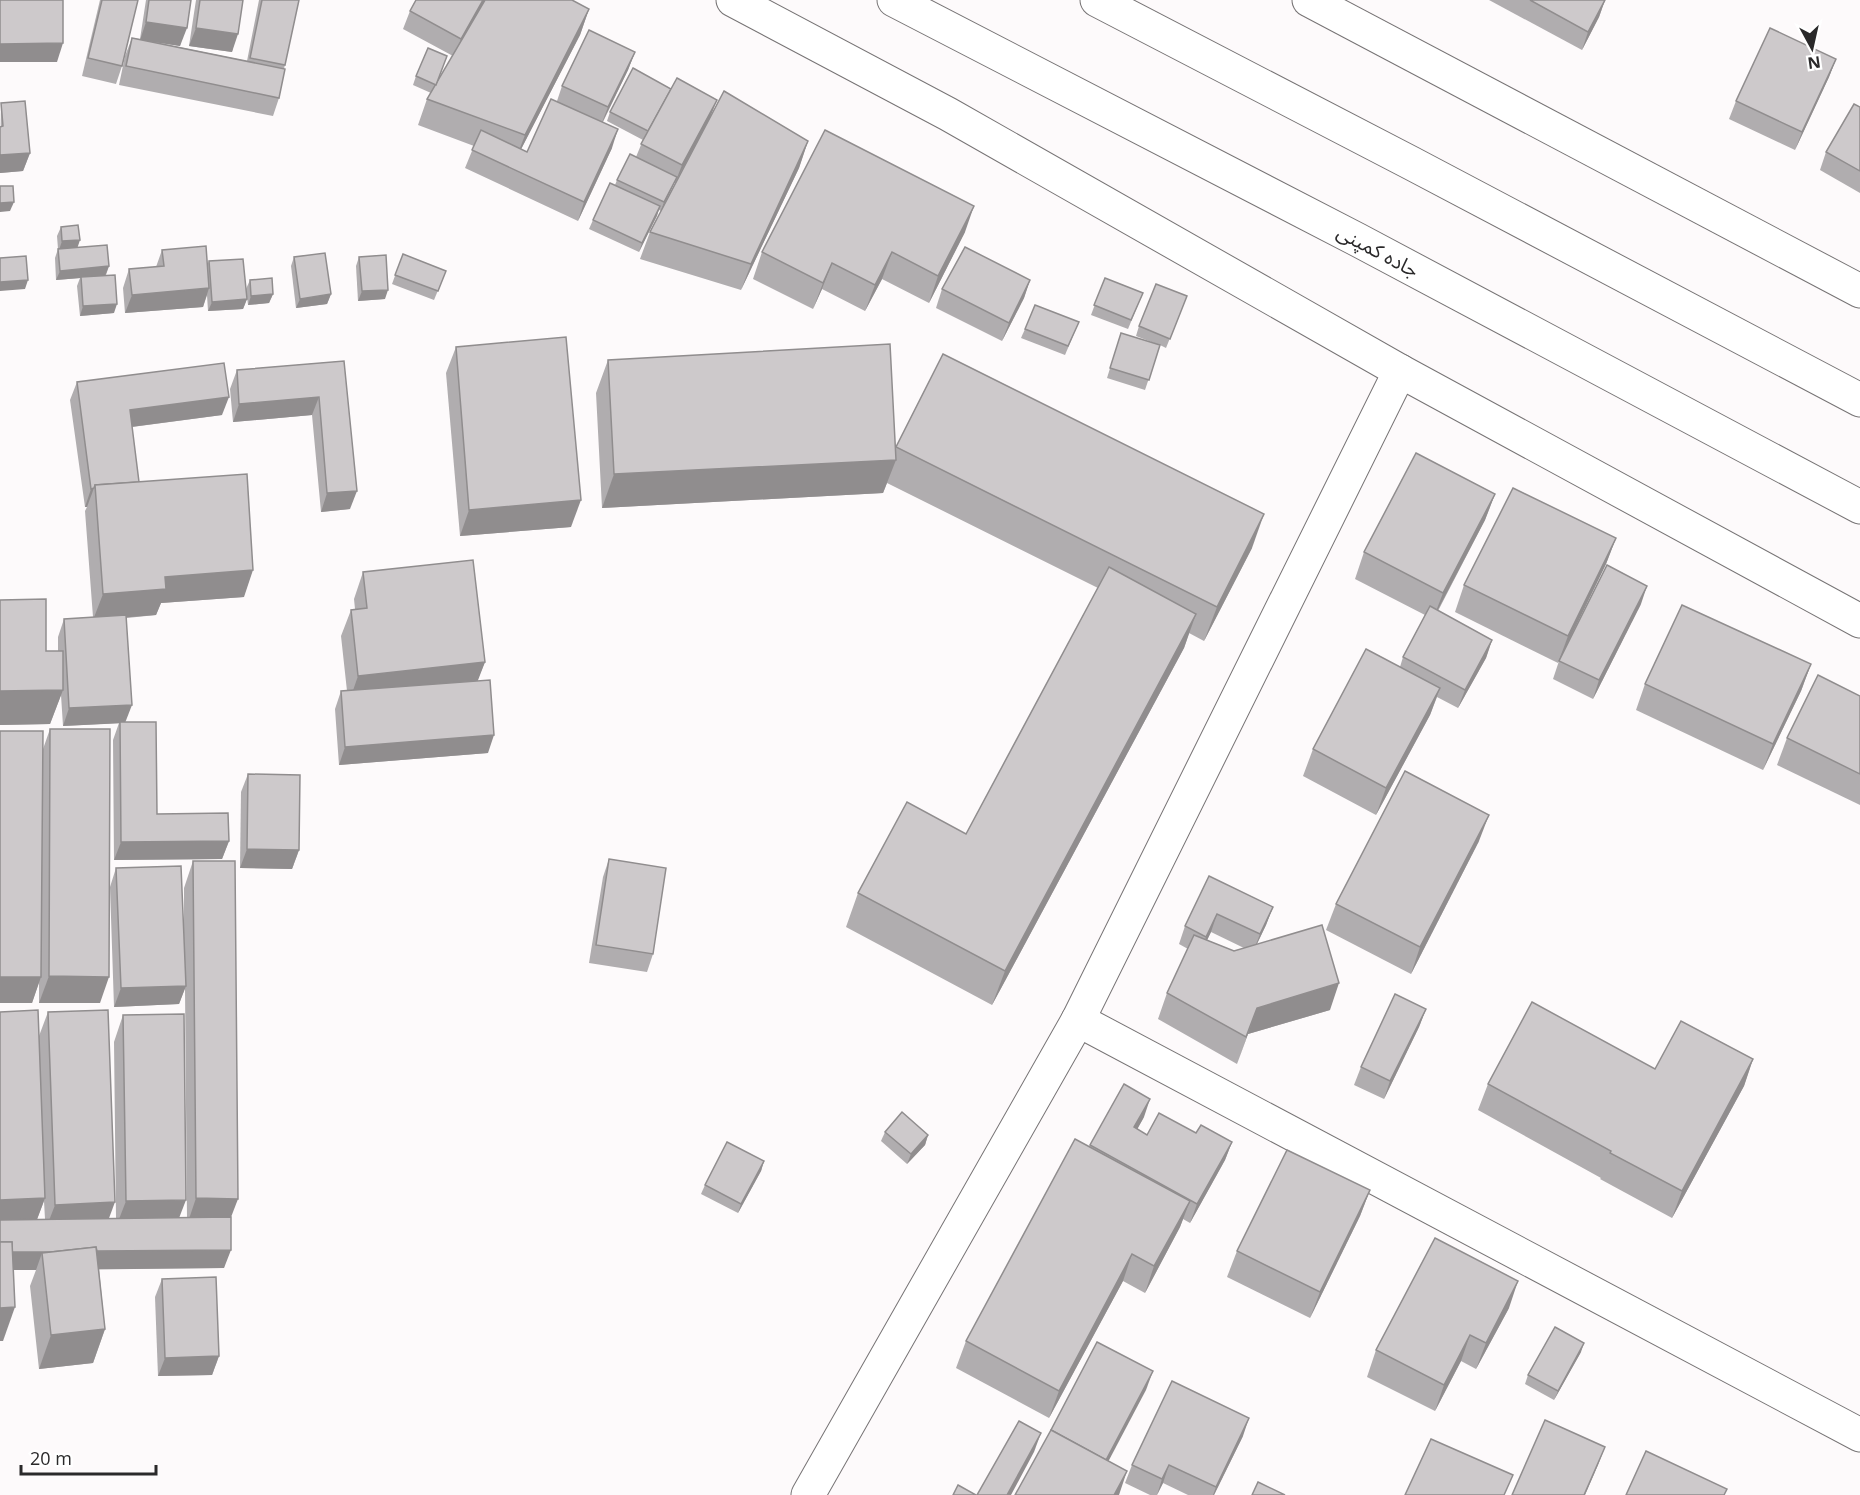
<svg xmlns="http://www.w3.org/2000/svg" width="1860" height="1495" viewBox="0 0 1860 1495" font-family="'Open Sans','Noto Sans Arabic',sans-serif">
	<style>
		.lines { fill: none; stroke-linecap: round; stroke-linejoin: round }
		.minor-casing { stroke: #777475; stroke-width: 35 }
		.tertiary-casing { stroke: #777475; stroke-width: 35 }
		.trunk-casing { stroke: #777475; stroke-width: 35 }
		.minor { stroke: #fff; stroke-width: 33 }
		.tertiary { stroke: #fff; stroke-width: 33 }
		.trunk { stroke: #fff; stroke-width: 33 }
		.wall { fill: #b0adaf; fill-rule: evenodd }
		.shaded-wall { fill: #908d8e }
		.building { fill: #cdc9cb; stroke: #908d8e; stroke-width: 1.5 }
		.labels { text-anchor: middle; stroke-width: 4.5; stroke-linejoin: round; paint-order: stroke }
		.street-label { font-size: 20px; fill: #2a292a; stroke: #fff }
	</style>
	<rect width="100%" height="100%" fill="#fdfafb"/>
	<g class="lines">
		<g class="minor-casing">
			<g id="minor">
				<polyline points="1078,1020 1860,1435"/>
				<polyline points="808,1495 1078,1020 1400,371"/>
			</g>
		</g>
		<g class="tertiary-casing">
			<g id="tertiary">
				<polyline points="733,0 948,114 1400,371 1860,621"/>
				<polyline points="1309,0 1860,291"/>
			</g>
		</g>
		<g class="trunk-casing">
			<g id="trunk">
				<polyline points="894,0 1358,240 1860,507"/>
				<polyline points="1097,0 1411,163 1860,400"/>
			</g>
		</g>
		<use href="#minor" class="minor"/>
		<use href="#tertiary" class="tertiary"/>
		<use href="#trunk" class="trunk"/>
	</g>
	<g class="wall">
		<polygon points="100,0 138,0 122,66 116,84 82,76"/>
		<polygon points="146,0 191,0 180,46 155,42 247,61 259,0 299,0 284,69 279,98 273,116 119,85 125,56 132,38 140,39"/>
		<polygon points="196,0 243,0 232,52 189,46"/>
		<polygon points="1489,0 1605,0 1599,17 1582,50"/>
		<polygon points="589,9 580,35 521,149 527,152 557,101 562,86 635,52 628,70 603,122 612,148 578,221 465,168 474,146 418,125 427,99 431,93 413,85 416,76 437,84 453,56 403,29 410,11"/>
		<polygon points="1836,59 1829,77 1795,150 1729,119 1736,101"/>
		<polygon points="1,103 30,153 23,171 0,173"/>
		<polygon points="1860,107 1860,193 1820,170 1826,152"/>
		<path d="M610 112 711 116 808 141 799 168 741 290 640 259 650 232 661 211 659 210 639 252 589 229 593 220 615 185 617 180 636 157 643 140 607 121ZM674 183H675L663 208Z"/>
		<polygon points="61,227 77,248 109,266 106,275 114,313 80,316 77,286 80,278 56,280 55,258 58,249 57,236"/>
		<polygon points="965,232 929,303 882,279 865,311 822,289 813,309 753,279 762,252"/>
		<polygon points="162,250 207,265 209,261 247,299 243,309 208,311 207,295 203,307 125,313 123,288 129,269 156,267"/>
		<polygon points="403,254 446,271 434,300 392,284"/>
		<polygon points="294,257 331,294 327,304 296,308 291,266"/>
		<polygon points="359,257 385,299 358,301 356,266"/>
		<polygon points="1105,278 1143,293 1128,329 1091,315"/>
		<polygon points="250,280 273,294 269,303 248,305 246,289"/>
		<polygon points="1030,280 1024,298 1002,341 936,308 942,289"/>
		<polygon points="1187,296 1166,348 1160,345 1145,390 1107,378 1121,333 1159,345 1136,336 1139,326"/>
		<polygon points="1079,322 1065,355 1021,338 1025,329"/>
		<polygon points="456,347 571,527 460,536 446,373"/>
		<polygon points="943,354 1252,548 1204,641 1189,633 1184,648 992,1005 846,927 858,893 966,834 1098,588 887,483 883,493 602,508 596,393 608,360 895,449"/>
		<polygon points="344,361 350,509 321,512 312,415 233,422 230,389 237,370"/>
		<polygon points="77,382 222,415 132,427 139,482 244,597 161,603 156,615 127,618 125,722 157,814 229,841 222,859 114,860 113,740 119,723 63,726 61,695 50,724 0,725 0,600 46,651 58,651 58,637 64,619 93,617 85,511 87,507 85,507 70,400"/>
		<polygon points="1495,494 1485,520 1438,611 1492,640 1486,658 1458,708 1437,697 1430,715 1376,815 1303,776 1313,749 1400,667 1403,657 1425,615 1355,579 1364,552"/>
		<polygon points="1616,538 1606,564 1558,663 1455,612 1464,585"/>
		<polygon points="363,572 485,662 477,681 488,753 339,765 335,709 341,691 347,691 341,636 351,610 355,609 354,599"/>
		<polygon points="1641,604 1593,699 1553,679 1559,661"/>
		<polygon points="1811,664 1801,691 1763,770 1636,710 1645,684"/>
		<polygon points="1860,696 1860,805 1777,765 1787,738"/>
		<polygon points="50,729 100,1003 39,1003 39,982 32,1003 43,749"/>
		<polygon points="248,774 299,850 292,869 240,868 241,792"/>
		<polygon points="1479,841 1411,974 1326,930 1336,904"/>
		<polygon points="609,859 653,954 647,972 589,963 603,877"/>
		<path d="M193 861 231 1218 224 1268 99 1269 105 1329 93 1363 39 1369 30 1286 36 1270H13L3 1341 39 1036 48 1012 109 1218H116L114 1042 123 1015 179 1218H187L185 988 179 1004 114 1007 110 887 116 868 184 955V888ZM44 1201 45 1219H37Z"/>
		<path d="M1209 876 1273 907 1266 925 1257 944 1330 1010 1248 1034 1237 1064 1158 1019 1167 993 1188 949 1179 944 1185 926ZM1211 932 1244 948 1234 951 1207 940Z"/>
		<polygon points="1426,1009 1419,1027 1384,1099 1354,1085 1361,1067"/>
		<polygon points="1753,1059 1744,1086 1672,1218 1600,1179 1601,1178 1478,1110 1488,1084 1655,1069"/>
		<polygon points="1144,1117 1137,1129 1147,1135 1196,1133 1232,1142 1225,1160 1190,1223 1183,1219 1180,1227 1145,1293 1123,1281 1049,1418 956,1368 966,1341 1090,1145"/>
		<polygon points="885,1132 928,1135 925,1145 907,1164 881,1141"/>
		<polygon points="764,1161 761,1171 738,1213 701,1194 705,1185"/>
		<polygon points="1370,1190 1360,1216 1310,1318 1227,1277 1237,1251"/>
		<polygon points="162,1279 219,1356 212,1375 158,1376 155,1297"/>
		<polygon points="1509,1308 1476,1369 1461,1361 1435,1411 1367,1377 1376,1350"/>
		<polygon points="1581,1352 1554,1400 1525,1384 1528,1375"/>
		<polygon points="1243,1436 1214,1495 1188,1495 1163,1483 1157,1495 1150,1495 1125,1483 1132,1465"/>
	</g>
	<g class="shaded-wall">
		<polygon points="483,0 487,0 455,57 461,39"/>
		<polygon points="1605,0 1599,17 1582,50 1588,32"/>
		<polygon points="589,9 580,35 515,161 525,135"/>
		<polygon points="146,22 187,28 180,46 140,40"/>
		<polygon points="196,28 238,34 232,52 189,46"/>
		<polygon points="63,43 57,62 0,62 0,44"/>
		<polygon points="635,52 628,70 601,125 608,107"/>
		<polygon points="1836,59 1829,77 1795,150 1802,132"/>
		<polygon points="717,100 710,118 675,183 682,165"/>
		<polygon points="618,129 612,148 578,221 584,202"/>
		<polygon points="808,141 799,168 741,290 751,264"/>
		<polygon points="30,153 23,171 0,173 0,155"/>
		<polygon points="677,177 673,186 661,211 664,202"/>
		<polygon points="14,202 10,211 0,212 0,203"/>
		<polygon points="660,206 657,216 639,252 642,243"/>
		<polygon points="974,206 965,232 929,303 938,276"/>
		<polygon points="80,240 77,249 59,250 62,241"/>
		<polygon points="892,252 882,279 865,311 875,285"/>
		<polygon points="832,263 822,289 813,309 823,283"/>
		<polygon points="109,266 105,276 56,280 60,271"/>
		<polygon points="28,280 25,289 0,291 0,282"/>
		<polygon points="1030,280 1024,298 1002,341 1009,323"/>
		<polygon points="209,288 203,307 125,313 132,295"/>
		<polygon points="388,290 385,299 358,301 362,291"/>
		<polygon points="273,294 269,303 248,305 251,296"/>
		<polygon points="331,294 327,304 296,308 300,299"/>
		<polygon points="247,299 243,309 208,311 212,302"/>
		<polygon points="117,304 114,313 80,316 83,306"/>
		<polygon points="229,397 222,415 123,428 130,410"/>
		<polygon points="319,397 312,415 233,422 239,404"/>
		<polygon points="896,460 883,493 602,508 614,474"/>
		<polygon points="94,488 87,507 85,507 91,489"/>
		<polygon points="357,491 350,509 321,512 327,493"/>
		<polygon points="1495,494 1485,520 1433,619 1443,593"/>
		<polygon points="581,500 571,527 460,536 469,510"/>
		<polygon points="1264,514 1252,548 1204,641 1217,607"/>
		<polygon points="1616,538 1606,564 1558,663 1568,636"/>
		<polygon points="253,570 244,597 161,603 156,615 93,620 103,594 165,577"/>
		<polygon points="1647,586 1641,604 1593,699 1599,680"/>
		<polygon points="1196,614 1184,648 992,1005 1005,971"/>
		<polygon points="1492,640 1486,658 1458,708 1465,690"/>
		<polygon points="485,662 475,688 349,702 358,676"/>
		<polygon points="1811,664 1801,691 1763,770 1773,744"/>
		<polygon points="1440,688 1430,715 1376,815 1386,788"/>
		<polygon points="63,690 50,724 0,725 0,691"/>
		<polygon points="132,705 125,723 63,726 69,708"/>
		<polygon points="494,735 488,753 339,765 345,747"/>
		<polygon points="1489,815 1479,841 1411,974 1420,947"/>
		<polygon points="229,841 222,859 114,860 121,842"/>
		<polygon points="247,849 299,850 292,869 240,868"/>
		<polygon points="1273,907 1266,925 1253,952 1260,934"/>
		<polygon points="1217,914 1211,932 1200,955 1206,937"/>
		<polygon points="49,976 109,977 100,1003 39,1003"/>
		<polygon points="0,977 41,977 32,1003 0,1003"/>
		<polygon points="1339,983 1330,1010 1248,1034 1237,1064 1257,1008"/>
		<polygon points="186,986 179,1004 114,1007 121,988"/>
		<polygon points="1426,1009 1419,1027 1384,1099 1390,1081"/>
		<polygon points="1753,1059 1744,1086 1672,1218 1682,1191"/>
		<polygon points="1150,1099 1144,1117 1128,1146 1134,1127"/>
		<polygon points="928,1135 925,1145 907,1164 911,1154"/>
		<polygon points="1232,1142 1225,1160 1190,1223 1197,1204"/>
		<polygon points="764,1161 761,1171 738,1213 741,1204"/>
		<polygon points="1370,1190 1360,1216 1310,1318 1320,1292"/>
		<polygon points="45,1198 35,1225 0,1226 0,1200"/>
		<polygon points="196,1198 238,1199 228,1225 187,1225"/>
		<polygon points="186,1200 176,1226 116,1227 126,1201"/>
		<polygon points="1190,1201 1180,1227 1145,1293 1154,1266"/>
		<polygon points="115,1202 105,1229 45,1231 55,1205"/>
		<polygon points="231,1250 224,1268 44,1270 42,1253 36,1270 0,1270 0,1252"/>
		<polygon points="1132,1254 1123,1281 1049,1418 1059,1391"/>
		<polygon points="1518,1281 1509,1308 1476,1369 1486,1343"/>
		<polygon points="15,1307 3,1341 0,1341 0,1308"/>
		<polygon points="105,1329 93,1363 39,1369 51,1335"/>
		<polygon points="1470,1335 1461,1361 1435,1411 1444,1385"/>
		<polygon points="1584,1343 1581,1352 1554,1400 1558,1391"/>
		<polygon points="219,1356 212,1375 158,1376 165,1358"/>
		<polygon points="1153,1371 1146,1390 1098,1481 1105,1462"/>
		<polygon points="1249,1418 1243,1436 1214,1495 1213,1495 1216,1487"/>
		<polygon points="1041,1433 1034,1452 1011,1495 1007,1495"/>
		<polygon points="1605,1447 1598,1465 1585,1495 1584,1495"/>
		<polygon points="1169,1465 1163,1483 1157,1495 1162,1479"/>
		<polygon points="1127,1471 1119,1495 1114,1495"/>
	</g>
	<g class="building">
		<polygon points="0,0 63,0 63,43 0,44"/>
		<polygon points="102,0 138,0 122,66 88,58"/>
		<polygon points="149,0 191,0 187,28 146,22"/>
		<polygon points="200,0 243,0 238,34 196,28"/>
		<polygon points="262,0 299,0 285,65 250,58"/>
		<polygon points="416,0 483,0 461,39 410,11"/>
		<polygon points="485,0 572,0 589,9 525,135 427,99"/>
		<polygon points="1530,0 1605,0 1588,32"/>
		<polygon points="1770,28 1836,59 1802,132 1736,101"/>
		<polygon points="589,30 635,52 608,107 562,86"/>
		<polygon points="132,38 285,69 279,98 126,66"/>
		<polygon points="428,48 447,56 436,85 416,76"/>
		<polygon points="633,68 671,89 648,131 610,112"/>
		<polygon points="677,78 717,100 682,165 641,144"/>
		<polygon points="724,91 808,141 751,264 650,232"/>
		<polygon points="551,99 618,129 584,202 472,150 481,130 527,152"/>
		<polygon points="25,101 30,153 0,155 0,127 3,126 1,103"/>
		<polygon points="1854,104 1860,107 1860,171 1826,152"/>
		<polygon points="825,130 974,206 938,276 892,252 875,285 832,263 823,283 762,252"/>
		<polygon points="630,154 677,177 664,202 617,180"/>
		<polygon points="610,183 660,206 642,243 593,220"/>
		<polygon points="0,186 13,186 14,202 0,203"/>
		<polygon points="78,225 80,240 62,241 61,227"/>
		<polygon points="107,245 109,266 60,271 58,249"/>
		<polygon points="206,246 209,288 132,295 129,269 164,266 162,250"/>
		<polygon points="965,247 1030,280 1009,323 942,289"/>
		<polygon points="325,253 331,294 300,299 294,257"/>
		<polygon points="403,254 446,271 438,291 395,275"/>
		<polygon points="386,255 388,290 362,291 359,257"/>
		<polygon points="26,256 28,280 0,282 0,258"/>
		<polygon points="243,259 247,299 212,302 209,261"/>
		<polygon points="115,275 117,304 83,306 81,277"/>
		<polygon points="272,278 273,294 251,296 250,280"/>
		<polygon points="1105,278 1143,293 1131,320 1094,305"/>
		<polygon points="1156,284 1187,296 1170,339 1139,326"/>
		<polygon points="1035,305 1079,322 1068,346 1025,329"/>
		<polygon points="1121,333 1160,345 1149,380 1110,368"/>
		<polygon points="566,337 581,500 469,510 456,347"/>
		<polygon points="890,344 896,460 614,474 608,360"/>
		<polygon points="943,354 1264,514 1217,607 896,447"/>
		<polygon points="344,361 357,491 327,493 319,397 239,404 237,370"/>
		<polygon points="224,363 229,397 130,410 139,482 95,485 94,488 91,489 77,382"/>
		<polygon points="1416,453 1495,494 1443,593 1364,552"/>
		<polygon points="247,474 253,570 165,577 166,589 103,594 95,485"/>
		<polygon points="1513,488 1616,538 1568,636 1464,585"/>
		<polygon points="473,560 485,662 358,676 351,610 367,608 363,572"/>
		<polygon points="1607,565 1647,586 1599,680 1559,661"/>
		<polygon points="1109,567 1196,614 1005,971 858,893 907,802 966,834"/>
		<polygon points="46,599 46,651 63,651 63,690 0,691 0,600"/>
		<polygon points="1682,605 1811,664 1773,744 1645,684"/>
		<polygon points="1430,606 1492,640 1465,690 1403,657"/>
		<polygon points="126,615 132,705 69,708 64,619"/>
		<polygon points="1366,649 1440,688 1386,788 1313,749"/>
		<polygon points="1818,675 1860,696 1860,774 1787,738"/>
		<polygon points="490,680 494,735 345,747 341,691"/>
		<polygon points="120,722 156,722 157,814 228,813 229,841 121,842"/>
		<polygon points="50,729 110,729 109,977 49,976"/>
		<polygon points="0,731 43,731 41,977 0,977"/>
		<polygon points="1405,771 1489,815 1420,947 1336,904"/>
		<polygon points="248,774 300,775 299,850 247,849"/>
		<polygon points="609,859 666,868 653,954 596,945"/>
		<polygon points="193,861 235,861 238,1199 196,1198"/>
		<polygon points="181,866 186,986 121,988 116,868"/>
		<polygon points="1209,876 1273,907 1260,934 1217,914 1206,937 1185,926"/>
		<polygon points="1322,925 1339,983 1257,1008 1246,1037 1167,993 1194,935 1234,951"/>
		<polygon points="1395,994 1426,1009 1390,1081 1361,1067"/>
		<polygon points="1532,1002 1655,1069 1681,1021 1753,1059 1682,1191 1610,1153 1611,1151 1488,1084"/>
		<polygon points="38,1010 45,1198 0,1200 0,1012"/>
		<polygon points="108,1010 115,1202 55,1205 48,1012"/>
		<polygon points="184,1014 186,1200 126,1201 123,1015"/>
		<polygon points="1124,1084 1150,1099 1134,1127 1147,1135 1159,1113 1196,1133 1201,1125 1232,1142 1197,1204 1090,1145"/>
		<polygon points="902,1112 928,1135 911,1154 885,1132"/>
		<polygon points="1075,1139 1190,1201 1154,1266 1132,1254 1059,1391 966,1341"/>
		<polygon points="727,1142 764,1161 741,1204 705,1185"/>
		<polygon points="1287,1150 1370,1190 1320,1292 1237,1251"/>
		<polygon points="231,1217 231,1250 97,1251 96,1247 51,1252 12,1252 12,1242 0,1242 0,1220"/>
		<polygon points="1435,1238 1518,1281 1486,1343 1470,1335 1444,1385 1376,1350"/>
		<polygon points="0,1242 12,1242 15,1307 0,1308"/>
		<polygon points="96,1247 105,1329 51,1335 42,1253"/>
		<polygon points="216,1277 219,1356 165,1358 162,1279"/>
		<polygon points="1555,1327 1584,1343 1558,1391 1528,1375"/>
		<polygon points="1097,1342 1153,1371 1106,1460 1051,1430"/>
		<polygon points="1172,1381 1249,1418 1216,1487 1169,1465 1162,1479 1132,1465"/>
		<polygon points="1545,1420 1605,1447 1584,1495 1512,1495"/>
		<polygon points="1019,1421 1041,1433 1007,1495 977,1495"/>
		<polygon points="1051,1430 1127,1471 1114,1495 1015,1495"/>
		<polygon points="1431,1439 1513,1475 1504,1495 1405,1495"/>
		<polygon points="1646,1451 1727,1489 1724,1495 1626,1495"/>
		<polygon points="1258,1482 1285,1495 1252,1495"/>
		<polygon points="958,1485 976,1495 953,1495"/>
	</g>
	<g class="labels">
		<g class="street-label">
			<text transform="translate(1378 251) rotate(28)" y="7">جاده کمپنی</text>
		</g>
	</g>
	<g transform="translate(1812 48) rotate(172)" stroke="#ffffff" stroke-width="4.5" paint-order="stroke">
	<path d="M0-4.5L10 22L0 15L-10 22Z" fill="#2a292a"/>
	<text y="-9" font-size="16" font-weight="bold" text-anchor="middle" fill="#2a292a">N</text>
	</g>
	<path d="M21 1465v9h135v-9" fill="none" stroke="#2a292a" stroke-width="3"/>
	<text x="30" y="1465" font-size="18" fill="#2a292a" stroke="#ffffff" stroke-width="4.5" paint-order="stroke">20 m</text>
</svg>
